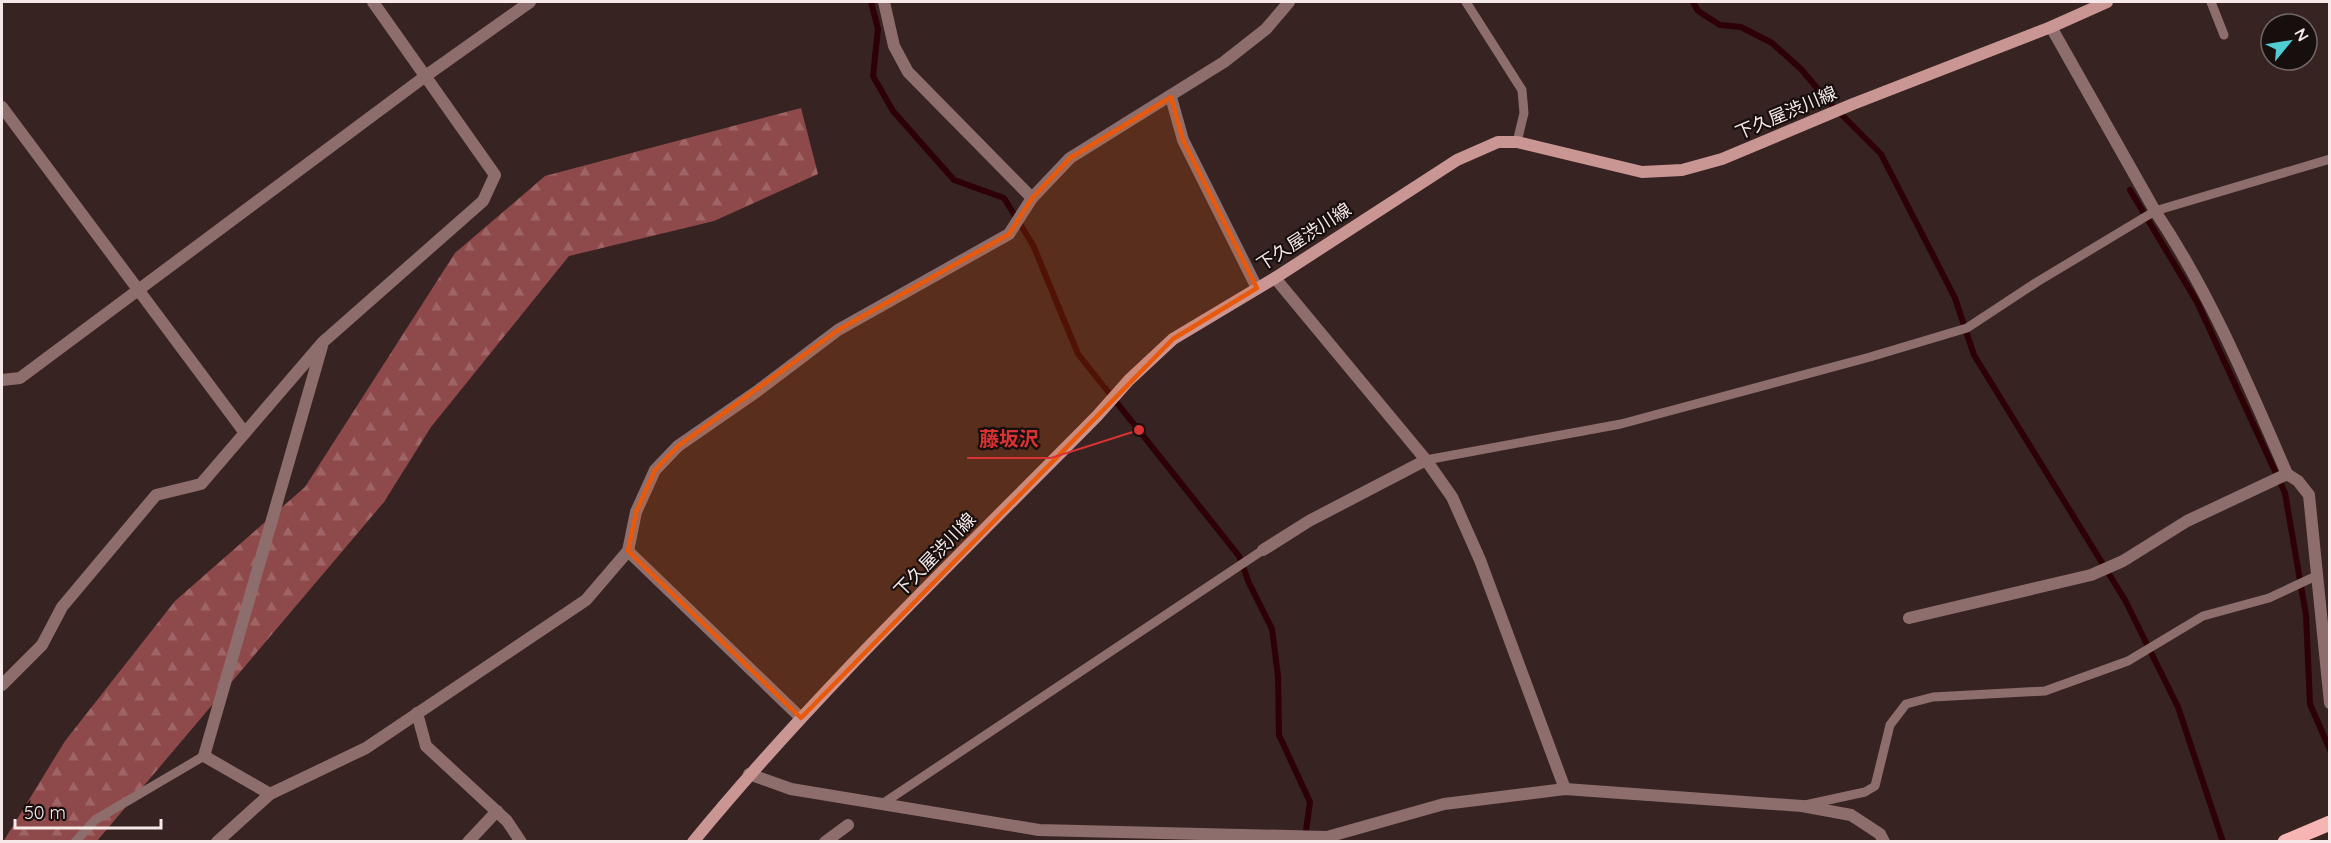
<svg xmlns="http://www.w3.org/2000/svg" width="2331" height="843" viewBox="0 0 2331 843" font-family="Quicksand,'Noto Sans JP',sans-serif">
	<style>
		.forest { fill: url(#forest-firs) }
		.lines { fill: none; stroke-linecap: round; stroke-linejoin: round }
		.stream { stroke: #2c0005; stroke-width: 6 }
		.lane { stroke: #8e6e6d; stroke-width: 9 }
		.street { stroke: #8e6e6d; stroke-width: 12 }
		.secondary { stroke: #c99694; stroke-width: 12 }
		.primary { stroke: #f6b4b2; stroke-width: 15 }
		.marked { fill: #e8590c; fill-opacity: 0.2; stroke: #e8590c; stroke-width: 4.5; stroke-linejoin: round }
		.labels { text-anchor: middle; stroke-width: 4.5; stroke-linejoin: round; paint-order: stroke }
		.street-label { font-size: 18px; fill: #f7e9e9; stroke: #170f0e }
		.leader { fill: none; stroke: #d83232; stroke-width: 2 }
		.callout-dot { fill: #d83232; stroke: #170f0e; stroke-width: 2 }
		.callout-label { font-size: 20px; text-anchor: middle; font-weight: bold; fill: #d83232; stroke: #170f0e; stroke-width: 4.5; stroke-linejoin: round; paint-order: stroke }
	</style>
	<defs>
		<pattern id="forest-firs" width="22" height="20" patternUnits="userSpaceOnUse" patternTransform="scale(1.5)"><rect width="22" height="20" fill="#8e4a4b"/><path d="M5 1l3.5 6h-7zM16 11l3.5 6h-7z" fill="#9f6465"/></pattern>
	</defs>
	<rect width="100%" height="100%" fill="#362322"/>
	<polygon class="forest" points="801,108 818,174 714,221 569,256 431,427 384,502 97,841 3,842 65,741 175,601 305,487 455,253 545,176"/>
	<g class="lines">
		<g class="stream">
			<polyline points="871,2 878,29 873,76 893,111 954,180 1004,198 1033,245 1078,354 1239,556 1249,583 1272,629 1278,676 1279,735 1310,802 1305,838"/>
			<polyline points="1693,2 1698,11 1720,25 1741,27 1772,43 1801,69 1827,100 1881,154 1955,298 1974,355 2125,600 2178,707 2223,842"/>
			<polyline points="2130,190 2197,302 2285,493 2306,615 2310,704 2330,750"/>
		</g>
		<g class="lane">
			<polyline points="1466,2 1522,90 1524,113 1517,142"/>
			<polyline points="2211,2 2224,35"/>
			<polyline points="1426,460 1621,424 1870,357 1967,328 2037,282 2155,211 2330,159"/>
			<polyline points="882,804 1263,550"/>
			<polyline points="1805,805 1865,792 1875,786 1890,725 1906,704 1933,697 2045,691 2128,661 2203,616 2269,598 2316,576"/>
			<polyline points="75,842 95,820 204,756"/>
		</g>
		<g class="street">
			<polyline points="884,2 894,46 908,72 1032,198"/>
			<path d="M2051 27 2155 211C2210 293 2248 384 2287 474L2298 481 2309 495 2330 703"/>
			<polyline points="1171,97 1183,140 1257,288"/>
			<polyline points="2,107 245,433"/>
			<polyline points="1275,278 1426,460 1452,497 1480,560 1565,789"/>
			<polyline points="2,380 20,378 427,75 530,2"/>
			<polyline points="1263,550 1309,521 1426,460"/>
			<polyline points="628,551 801,718"/>
			<polyline points="1909,618 2091,575 2123,561 2187,521 2287,474"/>
			<polyline points="2,685 42,645 62,607 156,495 201,484 323,342 483,201 495,175 373,2"/>
			<polyline points="417,713 426,746 507,821 521,842"/>
			<polyline points="749,774 791,789 1039,830 1327,837 1444,804 1565,789 1802,806 1851,815 1880,834 1884,842"/>
			<polyline points="270,794 204,756 322,346"/>
			<polyline points="217,842 270,794 366,748 586,600 628,551 636,512 655,470 678,446 756,392 838,330 1009,234 1032,198 1070,158 1224,62 1266,29 1289,2"/>
			<polyline points="468,842 497,811"/>
			<polyline points="825,842 848,825"/>
		</g>
		<path class="secondary" d="M693 842C817 691 960 555 1097 416L1129 380 1173 339 1275 278 1457 160 1498 142H1517L1642 172 1682 170 1722 159 1853 104 2051 27 2107 2"/>
		<polyline class="primary" points="2285,842 2330,823"/>
	</g>
	<path class="marked" d="M1171 97 1183 140 1257 288 1173 339 801 718 628 551 636 512 655 470 678 446 838 330 1009 234 1032 198 1070 158Z"/>
	<g class="labels">
		<g class="street-label">
			<text transform="translate(1786 113) rotate(-23)" y="6">下久屋渋川線</text>
			<text transform="translate(1304 237) rotate(-33)" y="6">下久屋渋川線</text>
			<text transform="translate(935 555) rotate(-46)" y="6">下久屋渋川線</text>
		</g>
	</g>
	<path class="leader" d="M1139 430L1051 458H967"/>
	<circle class="callout-dot" cx="1139" cy="430" r="6"/>
	<g class="callout-label">
		<text x="1009" y="446">藤坂沢</text>
	</g>
	<rect width="2331" height="843" fill="none" stroke="#f7e9e9" stroke-width="6"/>
	<g transform="translate(2289 42) rotate(60)"><circle r="28" fill="#170f0e" stroke="#716666" stroke-width="1.5"/>
	<path d="M0-4.5L10 22L0 15L-10 22Z" fill="#51ccd3"/>
	<text y="-9" font-size="16" font-weight="bold" text-anchor="middle" fill="#f7e9e9">N</text>
	</g>
	<path d="M15 819v9h146v-9" fill="none" stroke="#f7e9e9" stroke-width="3"/>
	<text x="24" y="819" font-size="18" fill="#f7e9e9" stroke="#170f0e" stroke-width="4.5" paint-order="stroke">50 m</text>
</svg>
